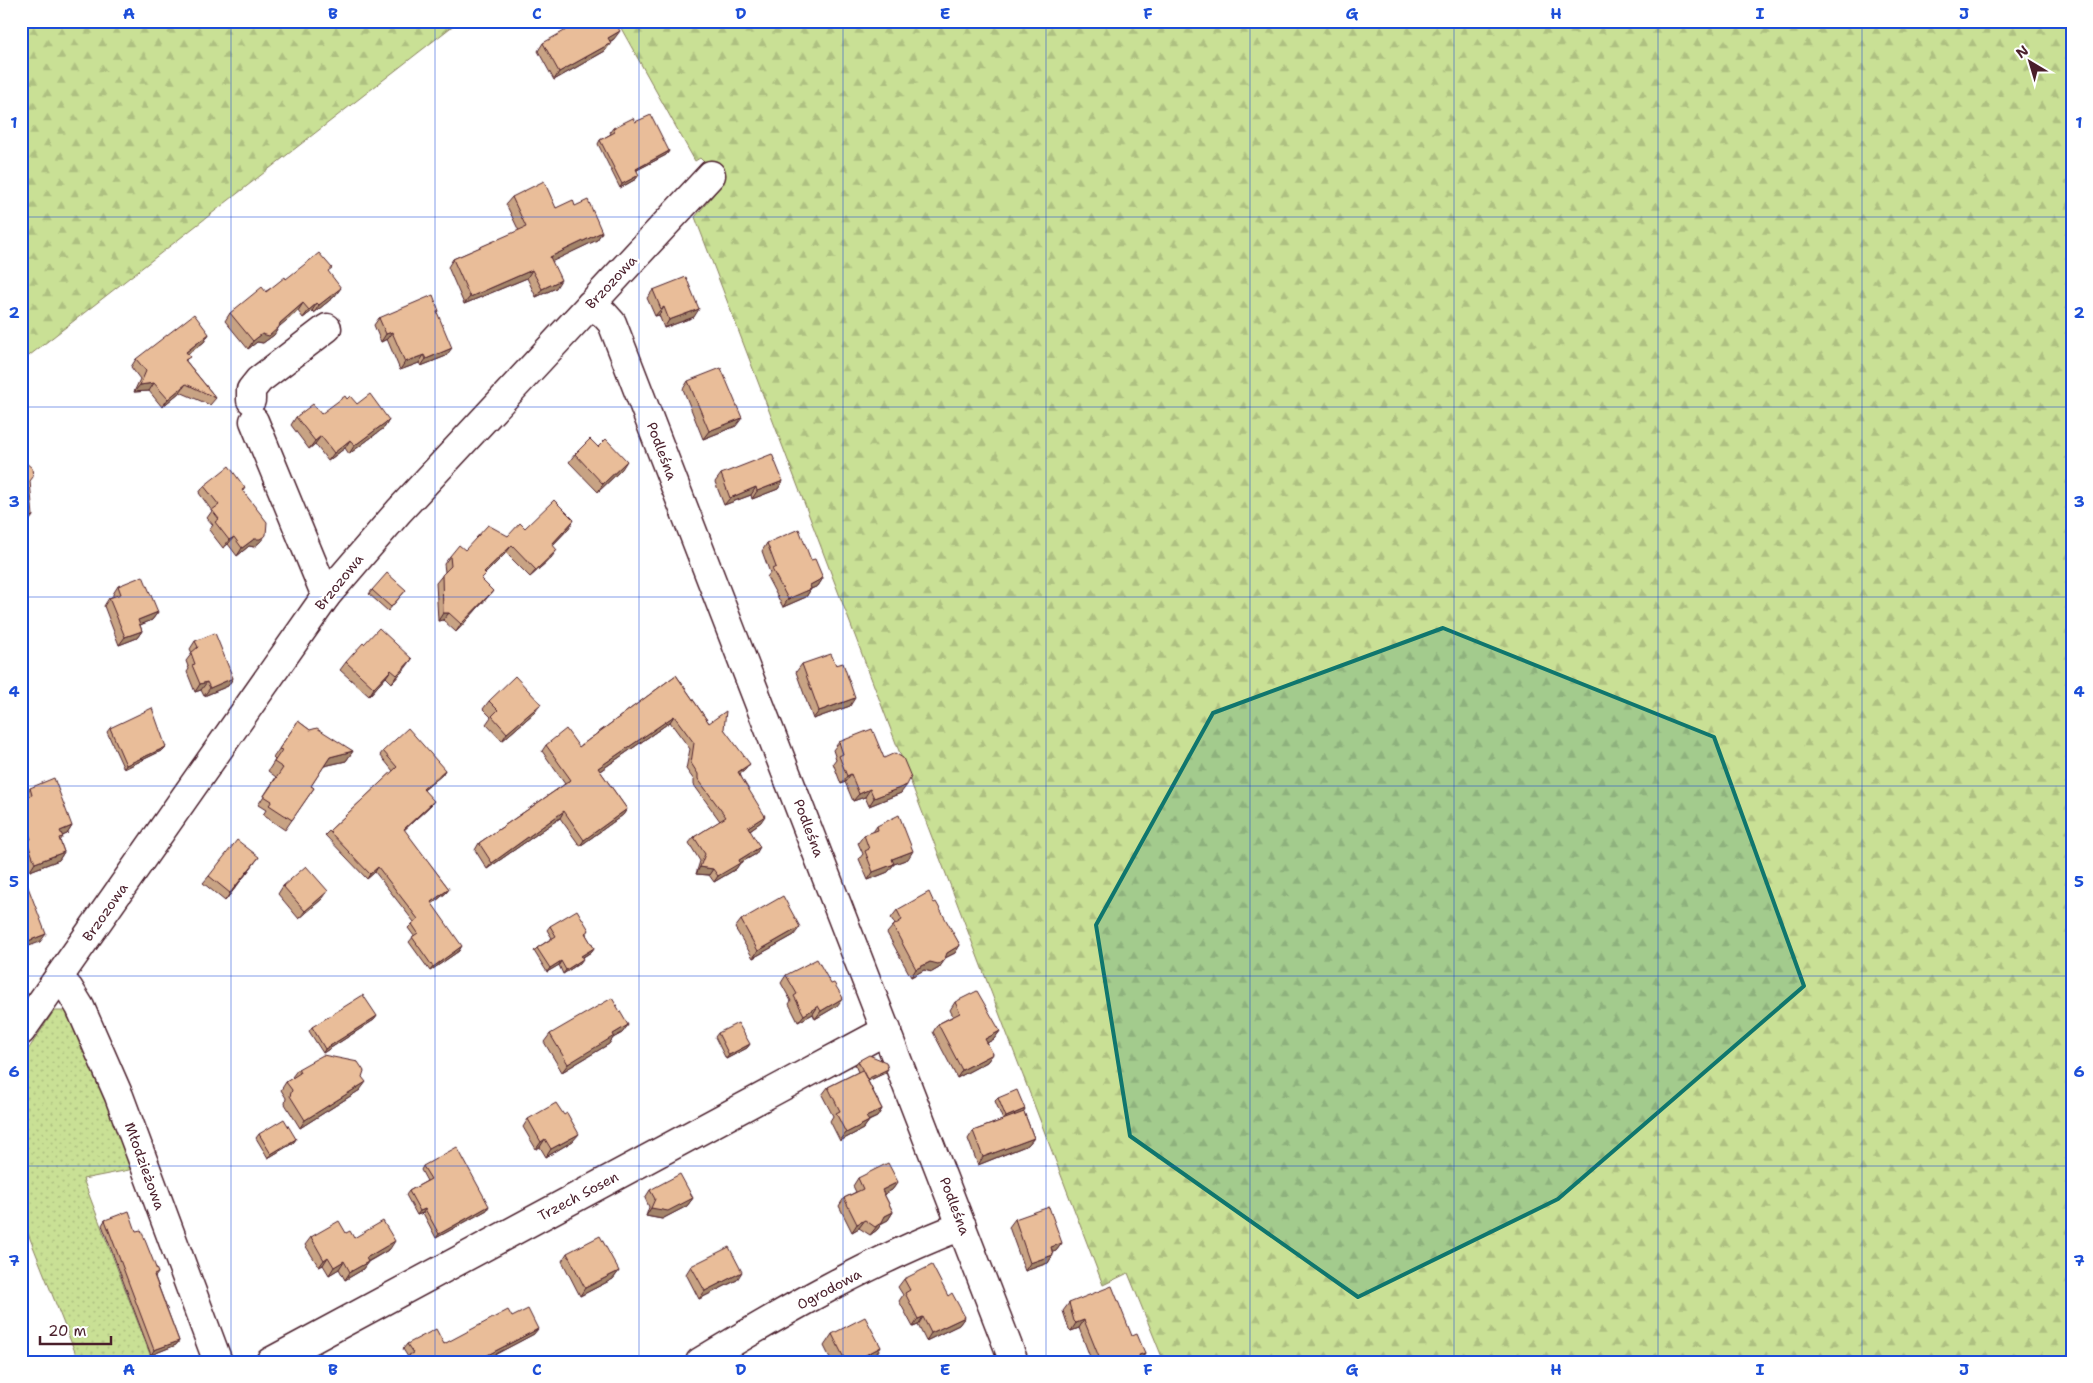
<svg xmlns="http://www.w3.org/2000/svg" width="2093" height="1383" viewBox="0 0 2093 1383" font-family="'Shantell Sans',sans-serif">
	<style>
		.green { fill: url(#green-dots); stroke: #8a8060 }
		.forest { fill: url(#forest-firs); stroke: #8a8060 }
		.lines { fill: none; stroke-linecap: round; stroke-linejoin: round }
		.minor-casing { stroke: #4a1f2b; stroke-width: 31 }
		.minor { stroke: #fff; stroke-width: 28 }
		.wall { fill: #c8a384; stroke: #4a1f2b }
		.shaded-wall { fill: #a3846b; stroke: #4a1f2b }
		.building { fill: #e9bd99; stroke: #4a1f2b }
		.marked { fill: #0f766e; fill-opacity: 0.2; stroke: #0f766e; stroke-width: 4; stroke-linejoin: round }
		.grid { fill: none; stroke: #1d4ed8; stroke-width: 1; stroke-opacity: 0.55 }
		.labels { text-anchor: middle; stroke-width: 5; stroke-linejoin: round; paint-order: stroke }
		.street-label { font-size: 14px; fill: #4a1f2b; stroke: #fff }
		.neatline { fill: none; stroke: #1d4ed8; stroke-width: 2 }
		.grid-label { font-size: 16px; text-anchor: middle; font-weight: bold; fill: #1d4ed8 }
	</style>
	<defs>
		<pattern id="green-dots" width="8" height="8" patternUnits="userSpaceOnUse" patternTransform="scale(1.25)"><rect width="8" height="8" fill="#c9e095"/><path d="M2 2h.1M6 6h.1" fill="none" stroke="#aec081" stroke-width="1.8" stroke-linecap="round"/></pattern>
		<pattern id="forest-firs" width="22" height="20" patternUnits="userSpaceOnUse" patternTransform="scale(1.25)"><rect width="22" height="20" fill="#c9e095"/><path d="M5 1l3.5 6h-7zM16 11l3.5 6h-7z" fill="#aec081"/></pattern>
	</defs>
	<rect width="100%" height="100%" fill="#fff"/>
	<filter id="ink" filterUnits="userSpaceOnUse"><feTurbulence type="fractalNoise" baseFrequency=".02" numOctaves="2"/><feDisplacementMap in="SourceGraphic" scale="10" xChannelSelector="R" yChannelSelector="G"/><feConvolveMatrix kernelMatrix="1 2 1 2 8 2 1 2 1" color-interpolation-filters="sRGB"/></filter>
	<g filter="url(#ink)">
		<polygon class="green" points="54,1011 70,1011 134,1169 83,1179 153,1362 79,1362 21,1216 21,1060"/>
		<g class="forest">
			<polygon points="21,21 459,21 21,362"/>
			<polygon points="617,21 2072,21 2072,1357 2067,1362 1164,1362 1128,1273 1103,1285 695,217 724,182 700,158 695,161"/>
		</g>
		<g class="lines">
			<g class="minor-casing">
				<g id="minor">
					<polyline points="590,305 604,314 612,323 1014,1362"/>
					<polyline points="251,400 251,390 259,380 327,328"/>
					<polyline points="254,421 326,596"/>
					<polyline points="59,978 69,989 80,1007 119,1096 218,1362"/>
					<polyline points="21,1031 326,596 399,511 711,175"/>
					<polyline points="270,1362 887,1030"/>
					<path d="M700 1362C784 1311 870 1261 962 1226"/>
				</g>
			</g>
			<use href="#minor" class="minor"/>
		</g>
		<g class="wall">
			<polygon points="614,39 610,42 605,51 554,80 538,51 543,43"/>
			<polygon points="635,122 669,151 666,155 637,170 636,179 620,188 598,144 600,140 611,134 610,132 613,128"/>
			<polygon points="512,197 556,208 575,206 602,232 597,240 552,261 556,288 536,297 527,278 464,304 448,267 453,259 519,231 506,204"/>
			<polygon points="329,273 335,296 314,313 312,311 303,318 298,311 279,326 274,335 263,343 257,342 248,349 225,321 230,313 286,279"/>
			<polygon points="653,290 694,317 664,328 659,315 655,316 647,298"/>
			<polygon points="439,311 437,314 446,356 421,366 419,363 400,370 387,339 381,342 374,325 379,318"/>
			<polygon points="209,334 204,342 188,354 186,361 216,398 210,405 180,392 162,407 149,391 134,392 140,379 131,367 136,359"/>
			<polygon points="688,381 736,426 703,439 683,389"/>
			<polygon points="347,399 389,420 384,428 349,454 345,448 328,461 315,444 309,449 291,425 296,417 321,414"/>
			<polygon points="575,454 622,469 598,492 569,462"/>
			<polygon points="721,474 783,481 778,489 752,499 751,495 724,505 715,482"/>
			<polygon points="204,486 245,488 243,491 260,542 254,547 249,546 237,556 228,544 223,548 209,530 213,525 207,518 212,511 199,493"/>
			<polygon points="525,528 569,528 553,545 551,558 530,577 506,553 485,573 481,580 493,591 487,598 456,632 443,620 438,621 436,583 445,572 444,564 450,556 508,536"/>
			<polygon points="767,543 811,560 823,578 818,586 811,589 806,597 783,607 767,577 770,573 762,551"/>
			<polygon points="118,586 158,612 152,620 140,625 142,631 137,638 119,645 104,606 109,598 113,596 113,594"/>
			<polygon points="372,590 406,590 388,611 369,594"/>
			<polygon points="195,641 233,678 228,686 204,696 201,690 195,692 187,672 189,669 186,661 192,653 190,649"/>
			<polygon points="346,662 407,666 392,683 386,677 369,696 340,670"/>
			<polygon points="802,664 836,665 850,706 813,719 796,672"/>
			<polygon points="676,675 709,723 724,729 745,770 740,774 761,822 750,830 756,854 740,863 736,869 714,882 709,875 696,874 700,861 689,843 694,837 720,821 694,785 694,780 686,769 690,749 670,722 600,771 627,809 623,815 580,846 560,818 487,869 475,850 479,843 565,784 542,751 546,745 579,747"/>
			<polygon points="489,701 535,712 502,741 486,724 491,717 483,709"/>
			<polygon points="298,721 310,730 353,751 346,761 324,766 311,786 314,788 285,830 263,815 266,810 258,805 276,777 268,771 275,760 273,758"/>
			<polygon points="110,728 166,747 163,750 124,769 107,732"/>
			<polygon points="839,742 884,758 901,793 869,806 865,797 853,801 845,782 841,784 833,763 836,759 833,750"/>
			<polygon points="383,751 445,770 442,775 424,790 431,805 404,830 449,889 446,893 432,904 459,951 430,971 409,942 414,936 408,928 414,922 375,872 367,879 325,835 329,831 393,771 380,755"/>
			<polygon points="30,788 72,826 67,834 62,836 63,837 60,841 64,852 59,860 30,871 21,849 24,845 21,836 21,799 25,797 24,796"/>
			<polygon points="877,826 908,859 894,864 888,872 868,880 859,859 863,854 858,843 864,835 873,832"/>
			<polygon points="253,865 225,901 203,883 209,876"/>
			<polygon points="283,886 323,898 299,919 278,894"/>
			<polygon points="934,903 960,945 955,953 945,958 939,968 932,972 924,970 911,977 887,933 893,926 895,924 891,918 897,910"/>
			<polygon points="741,920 794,935 753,958 735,928"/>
			<polygon points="550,926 589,930 586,935 594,948 591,952 582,958 580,963 563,974 559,965 547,972 534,951 537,948 552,938 547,930"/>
			<polygon points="786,975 837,1006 815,1019 813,1014 798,1022 789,1004 791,1001 781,983"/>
			<polygon points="955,1002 1000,1031 994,1039 987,1043 993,1054 987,1062 957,1078 933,1032 938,1024 953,1016 950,1010"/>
			<polygon points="377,1016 374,1020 323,1053 309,1031 312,1027"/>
			<polygon points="628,1025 622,1033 613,1038 609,1044 562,1072 544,1042 550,1034"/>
			<polygon points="718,1033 750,1044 747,1048 726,1059 715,1037"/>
			<polygon points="858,1061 885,1073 868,1081 882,1109 877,1117 869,1121 863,1129 840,1141 830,1121 833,1116 822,1095 828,1087 858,1072 855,1065"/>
			<polygon points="298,1069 362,1077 360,1090 300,1128 285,1104 286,1098 281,1090 286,1082 293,1078 292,1077"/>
			<polygon points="998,1098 1024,1112 1034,1138 1028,1145 978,1165 968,1139 973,1131 1003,1120 995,1101"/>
			<polygon points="528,1119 573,1141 546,1157 540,1147 536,1149 523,1127"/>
			<polygon points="259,1134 296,1139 293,1143 268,1158 256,1138"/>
			<polygon points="423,1166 487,1210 436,1238 423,1213 417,1215 406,1195 409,1191 427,1181 421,1170"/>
			<polygon points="858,1178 898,1182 892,1190 884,1194 893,1212 888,1220 882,1223 877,1230 870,1235 859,1228 852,1232 839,1206 844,1198 856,1192 853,1186"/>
			<polygon points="650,1190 693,1198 687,1206 662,1219 646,1216 649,1207 645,1198"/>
			<polygon points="1015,1219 1062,1243 1056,1251 1052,1252 1053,1255 1048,1263 1025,1271 1009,1227"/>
			<polygon points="105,1220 136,1231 158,1273 155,1277 179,1341 176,1345 151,1355 102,1225"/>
			<polygon points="346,1233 354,1238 390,1249 368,1262 362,1270 345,1280 339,1269 329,1275 323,1265 319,1267 305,1245 311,1237"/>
			<polygon points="567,1253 619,1271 613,1279 580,1296 562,1261"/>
			<polygon points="691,1266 737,1280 699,1299 686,1274"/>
			<polygon points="904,1279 948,1296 965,1317 959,1325 926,1341 918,1325 913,1327 899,1301 903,1295 898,1287"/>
			<polygon points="1069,1303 1132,1336 1145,1353 1141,1359 1141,1362 1092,1362 1079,1328 1071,1331 1069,1329 1063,1311"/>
			<polygon points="512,1317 534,1334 481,1362 405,1362 405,1361 408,1357 403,1349 407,1344 444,1344"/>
			<polygon points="832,1334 881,1347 873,1359 867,1362 832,1362 824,1346"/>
		</g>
		<g class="shaded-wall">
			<polygon points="620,31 614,39 602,46 608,38"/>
			<polygon points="611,43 605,51 554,80 559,72"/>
			<polygon points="669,151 666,155 633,172 636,169"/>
			<polygon points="639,175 636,179 620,188 622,184"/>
			<polygon points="602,232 597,240 545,265 550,257"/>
			<polygon points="532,270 527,278 464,304 470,297"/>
			<polygon points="561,280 556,288 536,297 542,289"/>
			<polygon points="341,288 335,296 314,313 319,305"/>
			<polygon points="303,303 298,311 274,331 280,323"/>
			<polygon points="317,303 312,311 303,318 309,310"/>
			<polygon points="664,307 659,315 655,316 661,309"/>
			<polygon points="699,309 694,317 664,328 669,320"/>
			<polygon points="279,327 274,335 263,343 257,342 248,349 253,341 262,334"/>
			<polygon points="392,332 387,339 381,342 386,334"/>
			<polygon points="209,334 204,342 180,360 186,352"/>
			<polygon points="452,348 446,356 421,366 426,359"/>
			<polygon points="424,355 419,363 400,370 405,362"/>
			<polygon points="154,383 149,391 134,392 140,385"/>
			<polygon points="186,384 180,392 162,407 168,399"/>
			<polygon points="742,418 736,426 703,439 709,431"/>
			<polygon points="389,420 384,428 349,454 354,446"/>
			<polygon points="321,436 315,444 309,449 315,441"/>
			<polygon points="350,440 345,448 328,461 334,453"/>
			<polygon points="627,461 622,469 598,492 603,484"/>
			<polygon points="783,481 778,489 752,499 757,491"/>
			<polygon points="756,487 751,495 724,505 730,498"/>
			<polygon points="33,516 27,524 21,524 21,517"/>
			<polygon points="574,520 569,528 546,552 552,544"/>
			<polygon points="266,535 260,542 254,547 249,546 237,556 242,548 254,539"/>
			<polygon points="234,537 228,544 223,548 229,540"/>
			<polygon points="512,545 506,553 479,580 484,572"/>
			<polygon points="557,550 551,558 530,577 536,570"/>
			<polygon points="823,578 818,586 806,591 811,589 806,597 783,607 788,599 810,585"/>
			<polygon points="493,591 487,598 456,632 461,624"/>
			<polygon points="158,612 152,620 133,628 138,620"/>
			<polygon points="443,613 449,613 443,620 438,621"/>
			<polygon points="142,631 137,638 119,645 125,637"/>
			<polygon points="412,659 407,666 392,683 397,675"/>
			<polygon points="391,670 386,677 369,696 374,688"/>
			<polygon points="233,678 228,686 204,696 210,688"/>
			<polygon points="207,682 201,690 195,692 200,684"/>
			<polygon points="855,698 850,706 813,719 819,711"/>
			<polygon points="541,704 535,712 502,741 507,733"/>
			<polygon points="674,716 670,722 594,775 598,768"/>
			<polygon points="166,747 163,750 124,769 126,765"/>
			<polygon points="353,751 346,761 324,766 330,757"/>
			<polygon points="750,764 745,770 734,778 738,772"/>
			<polygon points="445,770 442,775 420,793 423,789"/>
			<polygon points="851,774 845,782 841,784 847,776"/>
			<polygon points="907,785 901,793 869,806 874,798"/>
			<polygon points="870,789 865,797 853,801 859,794"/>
			<polygon points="434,801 431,805 400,834 404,829"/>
			<polygon points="627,809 623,815 580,846 584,840"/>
			<polygon points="564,811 560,818 487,869 492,863"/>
			<polygon points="765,816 761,822 744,834 748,827"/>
			<polygon points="72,826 67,834 55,839 60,831"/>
			<polygon points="760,847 756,854 740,863 736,869 714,882 718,876 739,860"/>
			<polygon points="913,851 908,859 886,867 892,859"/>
			<polygon points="64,852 59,860 30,871 35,863"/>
			<polygon points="259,857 253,865 225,901 230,893"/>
			<polygon points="894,864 888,872 868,880 873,872"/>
			<polygon points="378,867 375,872 367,879 370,874"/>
			<polygon points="700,867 713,869 709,875 696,874"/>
			<polygon points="449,889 446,893 428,907 431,902"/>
			<polygon points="328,891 323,898 299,919 305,911"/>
			<polygon points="800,927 794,935 753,958 758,951"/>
			<polygon points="46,934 40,942 21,949 21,946 23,943"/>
			<polygon points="960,945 955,953 941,960 947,953"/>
			<polygon points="462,946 459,951 430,971 433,967"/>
			<polygon points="594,948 591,952 578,960 581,956"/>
			<polygon points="583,959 580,963 563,974 566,970"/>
			<polygon points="561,961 559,965 547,972 550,968"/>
			<polygon points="944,961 939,968 932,972 924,970 911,977 916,969 930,962"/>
			<polygon points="843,998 837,1006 815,1019 821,1011"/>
			<polygon points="818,1006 813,1014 798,1022 804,1015"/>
			<polygon points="377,1016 374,1020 323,1053 325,1049"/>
			<polygon points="628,1025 622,1033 613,1038 609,1044 562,1072 568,1064 613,1034"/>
			<polygon points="1000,1031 994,1039 980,1047 985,1039"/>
			<polygon points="750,1044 747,1048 726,1059 729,1055"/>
			<polygon points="993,1054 987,1062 957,1078 962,1070"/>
			<polygon points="888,1069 885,1073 863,1083 866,1079"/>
			<polygon points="366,1082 360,1090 300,1128 305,1120"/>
			<polygon points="882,1109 877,1117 861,1124 866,1117"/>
			<polygon points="1025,1109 1023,1113 1003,1121 1006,1117"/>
			<polygon points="869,1121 863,1129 840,1141 846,1133"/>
			<polygon points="579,1134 573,1141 546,1157 551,1149"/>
			<polygon points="1034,1138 1028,1145 978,1165 983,1157"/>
			<polygon points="296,1139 293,1143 268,1158 271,1154"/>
			<polygon points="545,1139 540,1147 536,1149 541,1142"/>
			<polygon points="898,1182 892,1190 877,1198 882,1190"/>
			<polygon points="693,1198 687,1206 662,1219 646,1216 651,1208"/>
			<polygon points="489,1206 487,1210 436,1238 439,1234"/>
			<polygon points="425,1209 423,1213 417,1215 420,1211"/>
			<polygon points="893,1212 888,1220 882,1223 877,1230 870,1235 885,1216"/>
			<polygon points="865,1220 859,1228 852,1232 857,1224"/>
			<polygon points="395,1241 390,1249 360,1266 366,1258"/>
			<polygon points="1062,1243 1056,1251 1045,1255 1051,1247"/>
			<polygon points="1053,1255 1048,1263 1025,1271 1030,1263"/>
			<polygon points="328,1257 323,1265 319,1267 324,1260"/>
			<polygon points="344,1261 339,1269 329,1275 334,1267"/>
			<polygon points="368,1262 362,1270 345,1280 350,1272"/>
			<polygon points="619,1271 613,1279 580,1296 585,1288"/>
			<polygon points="742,1272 737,1280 699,1299 705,1291"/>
			<polygon points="923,1317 918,1325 913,1327 918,1319"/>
			<polygon points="965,1317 959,1325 926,1341 931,1333"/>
			<polygon points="1084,1320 1079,1328 1071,1331 1076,1323"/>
			<polygon points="538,1329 534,1334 481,1362 474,1362"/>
			<polygon points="179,1341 176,1345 151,1355 154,1350"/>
			<polygon points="881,1347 873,1359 867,1362 852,1362"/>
			<polygon points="1145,1353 1139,1361 1139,1355"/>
		</g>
		<g class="building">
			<polygon points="582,21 614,21 620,31 608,38 611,43 559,72 543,43"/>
			<polygon points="651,115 669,151 636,169 639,175 622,184 600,140 615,132 613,128 633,118 635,122"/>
			<polygon points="544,181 556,208 573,200 575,206 588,200 602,232 550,257 561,280 542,289 532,270 470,297 453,259 526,227 512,197"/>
			<polygon points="319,253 332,268 328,271 341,288 319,305 317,303 309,310 303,303 280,323 279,327 269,336 262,334 253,341 230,313 262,287 266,292 285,277 286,279"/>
			<polygon points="686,277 699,309 669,320 664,307 661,309 653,290"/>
			<polygon points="433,295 439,311 437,312 452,348 426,359 424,355 405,362 392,332 386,334 379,318"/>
			<polygon points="194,314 209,334 186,352 190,357 185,360 216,398 186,384 168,399 154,383 140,385 146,371 136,359"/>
			<polygon points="721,368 742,418 709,431 688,381"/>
			<polygon points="370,394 389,420 354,446 350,440 334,453 321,436 315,441 296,417 313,404 321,414 345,396 347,399 350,396 357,404"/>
			<polygon points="590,439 598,447 606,439 627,461 603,484 575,454"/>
			<polygon points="772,454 783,481 757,491 756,487 730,498 721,474"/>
			<polygon points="21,462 25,462 32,468 33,477 30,481 33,516 21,517"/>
			<polygon points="229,466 245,488 242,490 267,522 266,535 260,539 254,539 242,548 234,537 229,540 215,522 219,519 212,510 219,505 204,486"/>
			<polygon points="554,500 574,520 552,544 557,550 536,570 512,545 484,572 486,574 481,579 493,591 461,624 449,613 443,613 442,575 451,566 450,556 459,545 465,550 488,525 508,536 520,523 525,528"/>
			<polygon points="799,529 811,560 815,559 823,578 810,585 811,589 788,599 772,569 776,567 767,543"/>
			<polygon points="387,573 406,590 391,607 372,590"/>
			<polygon points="143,576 158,612 138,620 142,631 125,637 109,598 121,594 118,586"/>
			<polygon points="379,628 412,659 397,675 391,670 374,688 346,662 363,643 364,644"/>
			<polygon points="215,633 233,678 210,688 207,682 200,684 192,665 195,664 191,653 198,647 195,641"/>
			<polygon points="831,654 836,665 843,663 855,698 819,711 802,664"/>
			<polygon points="676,675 709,723 726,711 724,729 750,764 738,772 765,816 748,827 760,847 739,860 740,863 718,876 713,869 700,867 705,854 694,837 726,817 698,779 698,774 691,763 694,743 674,716 598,768 627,809 584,840 564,811 492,863 479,843 571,780 546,745 566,729 579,747"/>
			<polygon points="515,676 541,704 507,733 492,716 498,710 489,701"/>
			<polygon points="152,708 166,747 126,765 110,728"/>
			<polygon points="298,721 310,730 317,728 353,751 330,757 311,786 314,788 292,820 269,805 272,801 264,796 283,768 274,762 282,750 279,749"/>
			<polygon points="408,728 445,770 423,789 434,801 404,829 449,889 431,902 462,946 433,967 412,937 418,933 412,924 418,919 378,867 370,874 329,831 397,767 383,751"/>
			<polygon points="872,729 884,758 895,753 903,758 911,777 907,785 874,798 870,789 859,794 851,774 847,776 839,756 843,754 839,742"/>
			<polygon points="54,778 72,826 60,831 63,837 59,838 64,852 35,863 27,841 31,839 21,814 21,799 32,795 30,788"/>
			<polygon points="899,815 913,851 892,859 894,864 873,872 865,851 869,849 864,835 878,830 877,826"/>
			<polygon points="237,840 259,857 230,893 209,876"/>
			<polygon points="306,866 328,891 305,911 283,886"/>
			<polygon points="23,874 46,934 23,943 21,937 21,875"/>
			<polygon points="929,892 934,903 936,902 960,945 947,953 944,961 938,964 930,962 916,969 893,926 902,920 897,910"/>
			<polygon points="783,896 800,927 758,951 741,920"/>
			<polygon points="577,910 589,930 585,933 594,948 581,956 583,959 566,970 561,961 550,968 537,948 556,936 550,926"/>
			<polygon points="817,959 831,984 834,983 843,998 821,1011 818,1006 804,1015 794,996 797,994 786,975"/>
			<polygon points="977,991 1000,1031 985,1039 993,1054 962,1070 938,1024 960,1013 955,1002"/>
			<polygon points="363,995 377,1016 325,1049 312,1027"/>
			<polygon points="612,998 628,1025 613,1034 614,1036 568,1064 550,1034"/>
			<polygon points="738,1023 750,1044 729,1055 718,1033"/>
			<polygon points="323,1055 358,1062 364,1071 362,1077 366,1082 305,1120 290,1096 292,1090 286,1082 300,1073 298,1069"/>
			<polygon points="869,1055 886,1062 888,1069 867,1079 858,1061"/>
			<polygon points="862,1070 882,1109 866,1117 869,1121 846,1133 836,1113 840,1111 828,1087"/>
			<polygon points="1017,1090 1025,1109 1006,1117 998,1098"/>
			<polygon points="556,1103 564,1115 567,1113 579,1134 551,1149 545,1139 541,1142 528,1119"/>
			<polygon points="1024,1112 1034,1138 983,1157 973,1131"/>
			<polygon points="284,1119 296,1139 271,1154 259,1134"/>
			<polygon points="457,1147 489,1206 439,1234 425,1209 420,1211 409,1191 431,1179 423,1166"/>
			<polygon points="888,1163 898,1182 882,1190 893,1212 885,1216 882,1222 875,1227 865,1220 857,1224 844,1198 863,1189 858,1178"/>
			<polygon points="680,1174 693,1198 668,1211 651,1208 655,1199 650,1190"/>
			<polygon points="1049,1207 1062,1243 1051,1247 1053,1255 1030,1263 1015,1219"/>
			<polygon points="129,1211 136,1231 141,1230 158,1273 154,1275 179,1341 154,1350 105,1220"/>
			<polygon points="339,1221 346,1233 350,1231 354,1238 383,1221 395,1241 366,1258 368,1262 350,1272 344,1261 334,1267 328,1257 324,1260 311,1237"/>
			<polygon points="600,1236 619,1271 585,1288 567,1253"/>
			<polygon points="729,1247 742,1272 705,1291 691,1266"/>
			<polygon points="932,1265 948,1296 952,1293 965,1317 931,1333 923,1317 918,1319 905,1293 910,1290 904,1279"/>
			<polygon points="1112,1286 1132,1336 1137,1334 1145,1353 1139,1355 1141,1362 1101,1362 1084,1320 1076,1323 1074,1321 1069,1303"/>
			<polygon points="528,1309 538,1329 474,1362 460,1362 459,1359 454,1362 412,1362 409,1355 413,1353 407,1344 436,1329 444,1344 508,1310 512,1317"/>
			<polygon points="865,1317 881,1347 852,1362 846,1362 832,1334"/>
			<polygon points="784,1356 787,1362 772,1362"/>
			<polygon points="333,1359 335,1362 328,1362"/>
		</g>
	</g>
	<path class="marked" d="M1443 628 1714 737 1804 986 1558 1199 1358 1297 1130 1136 1096 925 1213 713Z"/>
	<path class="grid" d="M231 21V1362M435 21V1362M639 21V1362M843 21V1362M1046 21V1362M1250 21V1362M1454 21V1362M1658 21V1362M1862 21V1362M21 217H2072M21 407H2072M21 597H2072M21 786H2072M21 976H2072M21 1166H2072"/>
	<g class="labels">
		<g class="street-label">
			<text transform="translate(611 282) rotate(-47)" y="5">Brzozowa</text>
			<text transform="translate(662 451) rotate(69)" y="5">Podleśna</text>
			<text transform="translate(339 582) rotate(-51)" y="5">Brzozowa</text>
			<text transform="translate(809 828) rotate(69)" y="5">Podleśna</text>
			<text transform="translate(105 912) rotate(-55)" y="5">Brzozowa</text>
			<text transform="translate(145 1166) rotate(70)" y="5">Młodzieżowa</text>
			<text transform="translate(578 1196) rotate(-28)" y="5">Trzech Sosen</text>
			<text transform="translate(955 1206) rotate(69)" y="5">Podleśna</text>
			<text transform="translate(829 1289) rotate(-28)" y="5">Ogrodowa</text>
		</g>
	</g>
	<rect width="2093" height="1383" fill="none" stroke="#fff" stroke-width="55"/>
	<g transform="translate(2030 62) rotate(322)" stroke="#ffffff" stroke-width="4" paint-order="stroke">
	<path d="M0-4L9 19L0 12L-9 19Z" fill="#4a1f2b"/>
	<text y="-8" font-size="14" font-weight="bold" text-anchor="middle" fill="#4a1f2b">N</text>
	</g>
	<path d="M40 1336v8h71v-8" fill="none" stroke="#4a1f2b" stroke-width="2.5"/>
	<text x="48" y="1336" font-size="15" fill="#4a1f2b" stroke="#ffffff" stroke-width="4" paint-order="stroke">20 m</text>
	<rect x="28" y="28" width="2038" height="1328" class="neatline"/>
	<g class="grid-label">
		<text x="129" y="19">A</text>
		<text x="333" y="19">B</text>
		<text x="537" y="19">C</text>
		<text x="741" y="19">D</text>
		<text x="945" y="19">E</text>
		<text x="1148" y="19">F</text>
		<text x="1352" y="19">G</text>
		<text x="1556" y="19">H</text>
		<text x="1760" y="19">I</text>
		<text x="1964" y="19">J</text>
		<text x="14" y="128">1</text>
		<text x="2079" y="128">1</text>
		<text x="14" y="318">2</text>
		<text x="2079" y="318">2</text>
		<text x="14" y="507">3</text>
		<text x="2079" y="507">3</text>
		<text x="14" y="697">4</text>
		<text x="2079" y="697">4</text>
		<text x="14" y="887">5</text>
		<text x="2079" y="887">5</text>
		<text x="14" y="1077">6</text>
		<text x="2079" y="1077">6</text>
		<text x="14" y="1266">7</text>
		<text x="2079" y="1266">7</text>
		<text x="129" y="1375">A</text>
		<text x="333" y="1375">B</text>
		<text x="537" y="1375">C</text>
		<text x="741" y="1375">D</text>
		<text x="945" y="1375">E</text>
		<text x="1148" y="1375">F</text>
		<text x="1352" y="1375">G</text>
		<text x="1556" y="1375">H</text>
		<text x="1760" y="1375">I</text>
		<text x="1964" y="1375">J</text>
	</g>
</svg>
